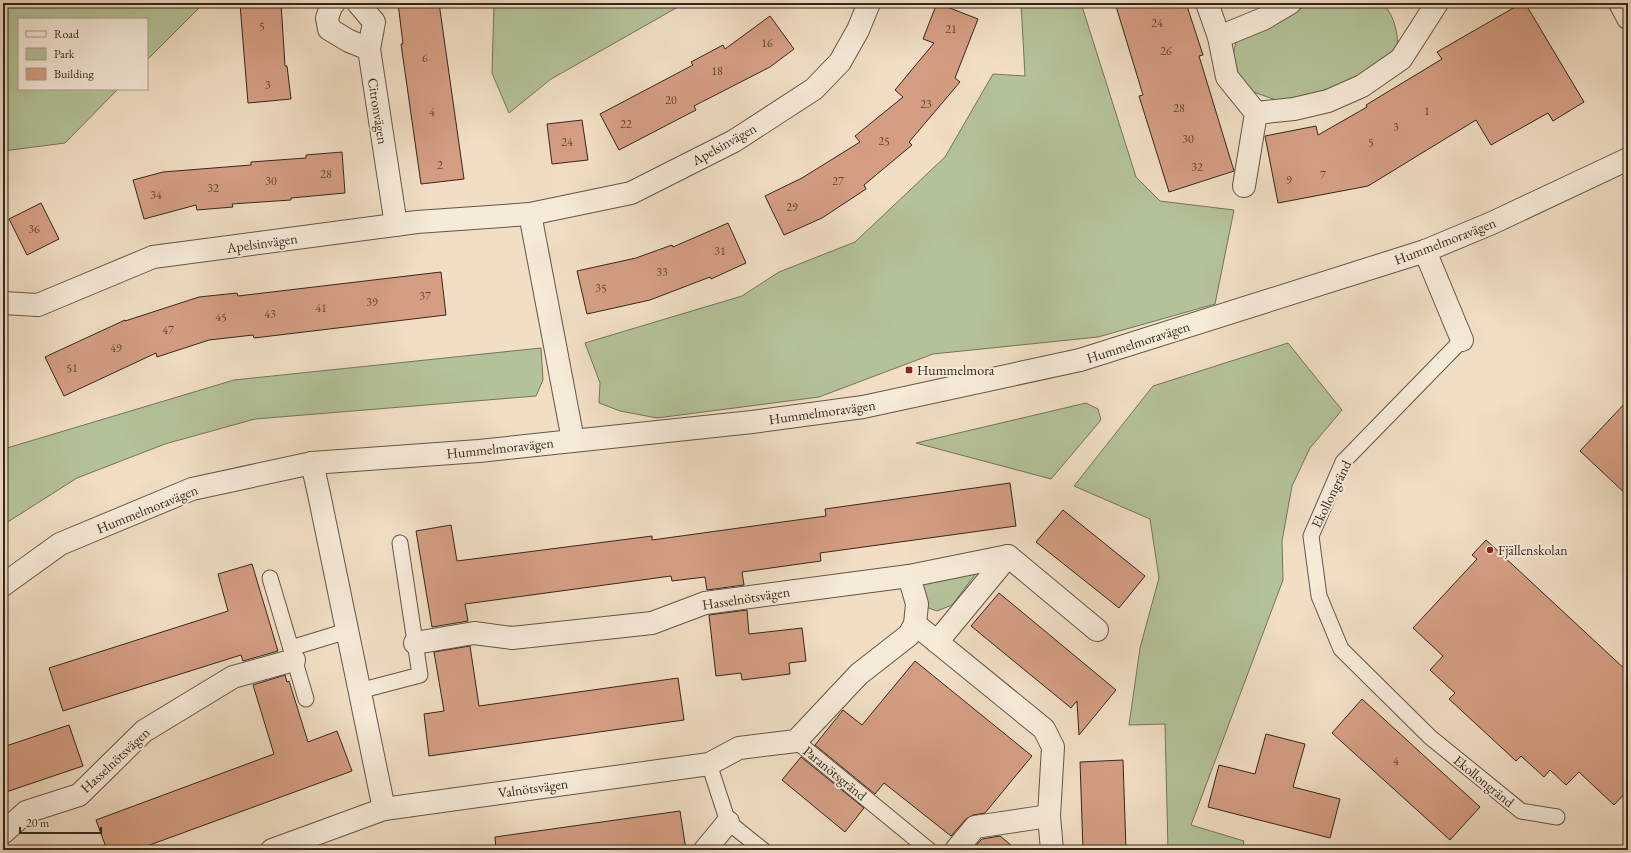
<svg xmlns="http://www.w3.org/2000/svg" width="1631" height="853" viewBox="0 0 1631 853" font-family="'EB Garamond',serif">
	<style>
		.green { fill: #b4c299; stroke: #74745a }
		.building { fill: #d59e83; stroke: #35271c }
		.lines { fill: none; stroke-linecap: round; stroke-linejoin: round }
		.service-casing { stroke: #645546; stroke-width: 17 }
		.minor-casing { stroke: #645546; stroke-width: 24 }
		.tertiary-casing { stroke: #645546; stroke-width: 24 }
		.service { stroke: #f6ead9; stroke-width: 15 }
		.minor { stroke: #f6ead9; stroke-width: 22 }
		.tertiary { stroke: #f6ead9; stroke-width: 22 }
		.poi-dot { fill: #8f2418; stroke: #f6ead9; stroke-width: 1.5 }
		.labels { text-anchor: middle; stroke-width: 4; stroke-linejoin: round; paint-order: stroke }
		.number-label { font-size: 12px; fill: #5d4536 }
		.street-label { font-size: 14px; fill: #35271c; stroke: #f6ead9 }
		.poi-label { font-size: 14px; fill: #35271c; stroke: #f6ead9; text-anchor: start }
	</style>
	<rect width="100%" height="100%" fill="#f1dec4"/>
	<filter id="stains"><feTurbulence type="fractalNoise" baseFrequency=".005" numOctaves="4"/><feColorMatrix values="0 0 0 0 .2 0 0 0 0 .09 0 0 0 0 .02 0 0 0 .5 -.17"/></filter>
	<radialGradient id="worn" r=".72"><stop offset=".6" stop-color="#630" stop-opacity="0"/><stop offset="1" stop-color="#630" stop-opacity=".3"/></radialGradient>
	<g class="green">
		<polygon points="3,3 204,3 147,60 147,19 19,19 19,89 118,89 65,143 3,151"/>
		<polygon points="494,3 685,3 551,79 509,113 492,73"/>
		<polygon points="1021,3 1081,3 1136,177 1160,201 1234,210 1215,304 1098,337 933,354 819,397 657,418 620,411 599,403 600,383 585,343 742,296 779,272 855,242 945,157 993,74 1025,76"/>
		<path d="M1312 3H1383C1395 17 1399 35 1397 53L1370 71 1337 86 1297 99 1276 100 1245 89 1232 61 1236 41Z"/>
		<polygon points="1288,343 1342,410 1310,448 1292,486 1282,541 1283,580 1191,825 1244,841 1242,850 1168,850 1165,724 1129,725 1140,648 1159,578 1150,519 1074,486 1153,386"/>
		<polygon points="541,348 543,380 536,396 255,419 165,444 77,478 3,525 3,447 7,448 234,380"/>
		<polygon points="1086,403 1098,409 1101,420 1051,479 916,443"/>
		<polygon points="970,568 975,575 952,605 937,611 926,607 922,580"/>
	</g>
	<g class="building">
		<polygon points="252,3 281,3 285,66 287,66 291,99 248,103 240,4"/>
		<polygon points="398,3 439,3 464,179 421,184 401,44 403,44"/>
		<polygon points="937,3 978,19 955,78 960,82 909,142 912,145 864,185 866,189 822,218 784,235 765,196 802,178 860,142 855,136 903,97 895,90 934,43 923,39"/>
		<polygon points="1115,3 1186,3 1203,55 1199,56 1234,171 1169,192 1139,96 1143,95"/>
		<polygon points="1522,3 1525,3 1584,102 1553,121 1548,113 1491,145 1476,120 1368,186 1278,203 1265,136 1316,126 1318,135 1367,107 1366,105 1442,59 1437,52"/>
		<polygon points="770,16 794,49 770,67 694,106 696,110 619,150 600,114 693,65 691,62 723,45 725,49"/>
		<polygon points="582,120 588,160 552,164 547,124"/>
		<polygon points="342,152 345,193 291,198 291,200 232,204 233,207 197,210 196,205 144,219 133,180 163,172 251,165 251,162 306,158 306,155"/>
		<polygon points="41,203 59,239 27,255 9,219"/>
		<polygon points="728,223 746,263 711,279 710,277 650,300 587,314 577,271 636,258 672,245 673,247"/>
		<polygon points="441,272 446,315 254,338 253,335 209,340 157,357 156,353 64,396 45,357 125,320 125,321 199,297 237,293 238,296"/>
		<polygon points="1628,400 1628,496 1580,451"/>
		<polygon points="1010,483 1016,526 820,553 821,561 742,572 744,585 707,590 705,577 672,581 671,576 465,604 468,621 432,627 416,531 451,525 457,561 652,536 652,540 826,516 825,509"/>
		<polygon points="1063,510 1145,576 1119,608 1036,542"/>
		<polygon points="1486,540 1628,672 1628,790 1614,805 1579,772 1566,785 1550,770 1544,777 1521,756 1516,761 1449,699 1455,693 1430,670 1443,656 1413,628 1477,559 1472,555"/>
		<polygon points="252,564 278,651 243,661 241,655 63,711 49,668 228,611 218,574"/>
		<polygon points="999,593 1116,690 1079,735 1077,701 1071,708 971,626"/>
		<polygon points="747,610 749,634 802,628 806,661 789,663 790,674 742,680 741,673 716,676 709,615"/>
		<polygon points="470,646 479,706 678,678 684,720 429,756 424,714 444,711 434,652"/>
		<polygon points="915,661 1032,756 985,813 973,815 966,819 951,836 884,783 875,794 815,745 843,710 862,725"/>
		<polygon points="285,675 287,682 289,681 308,742 337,731 352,771 136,850 107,850 96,820 274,754 253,685"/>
		<polygon points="1362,699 1480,807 1450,840 1332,733"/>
		<polygon points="69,725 83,766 3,793 3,747"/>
		<polygon points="1266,734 1305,744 1293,787 1340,799 1330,838 1208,807 1219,765 1255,774"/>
		<polygon points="801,757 864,808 845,832 782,780"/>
		<polygon points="1123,760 1126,850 1083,850 1080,762"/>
		<polygon points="680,811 686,850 496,850 495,837"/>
		<polygon points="1000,836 1017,850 972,850 982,839"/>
	</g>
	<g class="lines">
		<g class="service-casing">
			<g id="service">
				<polyline points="1462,340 1343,462 1311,536 1319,596 1341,649 1430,737 1521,811 1557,817"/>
				<polyline points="270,578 306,699"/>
				<polyline points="291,648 347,631"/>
				<polyline points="359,691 420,675 400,543"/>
				<polyline points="796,741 929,850"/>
				<polyline points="709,764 728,822 763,850"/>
			</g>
		</g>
		<g class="minor-casing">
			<g id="minor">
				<polyline points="334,3 332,4 327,18 329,29 349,41 369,49"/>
				<polyline points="358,3 374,22 369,49 396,225"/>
				<polyline points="1207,3 1219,37 1227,77 1256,113 1244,186"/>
				<polyline points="1620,3 1628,18"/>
				<polyline points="1219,37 1263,19 1290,3"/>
				<polyline points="1256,113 1294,109 1328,101 1362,86 1401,59 1437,3"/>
				<polyline points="530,214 573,440"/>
				<polyline points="1425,251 1462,340"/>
				<polyline points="3,303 38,305 153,257 417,222 530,214 631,193 734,141 814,89 840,62 858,30 869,3"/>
				<polyline points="312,463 319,494 384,809"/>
				<polyline points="915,624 1044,729 1053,747 1049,816 1052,850"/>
				<polyline points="937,642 1008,556 1097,630"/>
				<polyline points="415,643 474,633 512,638 652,623 705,603 909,576 1008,556"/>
				<polyline points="3,833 26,812 79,795 144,731 233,677 294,660"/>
				<polyline points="272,850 384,809 709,764 739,748 796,741 859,674 909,635 915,624 917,604 909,576"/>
				<polyline points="705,850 728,822"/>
				<polyline points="956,850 975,827 1049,816"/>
			</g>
		</g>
		<g class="tertiary-casing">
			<polyline id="tertiary" points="3,585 60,544 192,489 312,463 479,451 752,422 863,407 1080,360 1425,251 1492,223 1628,159"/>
		</g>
		<use href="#service" class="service"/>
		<use href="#minor" class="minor"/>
		<use href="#tertiary" class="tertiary"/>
	</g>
	<g class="poi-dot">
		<rect x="905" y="366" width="8" height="8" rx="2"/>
		<circle cx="1490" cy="550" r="4"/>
	</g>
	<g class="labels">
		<g class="number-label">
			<text x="1157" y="27">24</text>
			<text x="262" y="30">5</text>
			<text x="951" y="33">21</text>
			<text x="767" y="47">16</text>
			<text x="1166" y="55">26</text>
			<text x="425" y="62">6</text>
			<text x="717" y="75">18</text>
			<text x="268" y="89">3</text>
			<text x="671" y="104">20</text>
			<text x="926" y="108">23</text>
			<text x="1179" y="112">28</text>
			<text x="1427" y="115">1</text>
			<text x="432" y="116">4</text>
			<text x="626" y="128">22</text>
			<text x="1396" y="131">3</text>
			<text x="1188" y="143">30</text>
			<text x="884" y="145">25</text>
			<text x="567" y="146">24</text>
			<text x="1371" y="146">5</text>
			<text x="440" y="169">2</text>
			<text x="1197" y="171">32</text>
			<text x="326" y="178">28</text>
			<text x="1323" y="179">7</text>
			<text x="1289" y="184">9</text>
			<text x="271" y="185">30</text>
			<text x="838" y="185">27</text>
			<text x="213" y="192">32</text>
			<text x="156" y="199">34</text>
			<text x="792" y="211">29</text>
			<text x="34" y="233">36</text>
			<text x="720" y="255">31</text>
			<text x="662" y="276">33</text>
			<text x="601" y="292">35</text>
			<text x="425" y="300">37</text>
			<text x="372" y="306">39</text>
			<text x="321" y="312">41</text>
			<text x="270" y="318">43</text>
			<text x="221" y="321">45</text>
			<text x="168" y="334">47</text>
			<text x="116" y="352">49</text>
			<text x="72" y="372">51</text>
			<text x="1396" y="765">4</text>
		</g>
		<g class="street-label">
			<text transform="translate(378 111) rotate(81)" y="5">Citronvägen</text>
			<text transform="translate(724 144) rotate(-29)" y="5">Apelsinvägen</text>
			<text transform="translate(1445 241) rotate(-21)" y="5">Hummelmoravägen</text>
			<text transform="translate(262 243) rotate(-8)" y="5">Apelsinvägen</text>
			<text transform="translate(1138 342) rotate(-18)" y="5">Hummelmoravägen</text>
			<text transform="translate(822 412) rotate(-8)" y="5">Hummelmoravägen</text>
			<text transform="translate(500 448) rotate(-6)" y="5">Hummelmoravägen</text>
			<text transform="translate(1331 494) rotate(-64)" y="5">Ekollongränd</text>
			<text transform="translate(147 509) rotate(-22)" y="5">Hummelmoravägen</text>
			<text transform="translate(746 598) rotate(-9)" y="5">Hasselnötsvägen</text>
			<text transform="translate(115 760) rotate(-43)" y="5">Hasselnötsvägen</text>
			<text transform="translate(835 773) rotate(39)" y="5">Paranötsgränd</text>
			<text transform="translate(1484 781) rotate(39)" y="5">Ekollongränd</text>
			<text transform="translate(533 788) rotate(-8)" y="5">Valnötsvägen</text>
		</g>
		<g class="poi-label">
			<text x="917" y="375">Hummelmora</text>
			<text x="1498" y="555">Fjällenskolan</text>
		</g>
	</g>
	<rect width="1631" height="853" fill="none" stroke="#f1dec4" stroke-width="16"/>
	<rect x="4" y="4" width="1623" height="845" fill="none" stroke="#35271c" stroke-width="2"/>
	<rect x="8" y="8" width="1615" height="837" fill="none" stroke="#35271c"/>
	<rect x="18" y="18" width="130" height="72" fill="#f6ead9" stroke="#a99c8d"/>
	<rect x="26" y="31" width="20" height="6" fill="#f6ead9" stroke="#a99c8d"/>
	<text x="54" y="38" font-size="12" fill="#35271c">Road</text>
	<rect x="26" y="48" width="20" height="12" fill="#b4c299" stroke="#a99c8d"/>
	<text x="54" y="58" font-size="12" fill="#35271c">Park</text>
	<rect x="26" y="68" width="20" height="12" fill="#d59e83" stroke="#a99c8d"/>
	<text x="54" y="78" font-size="12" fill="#35271c">Building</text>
	<path d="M20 827v6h81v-6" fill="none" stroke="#35271c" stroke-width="2"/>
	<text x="26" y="827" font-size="12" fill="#35271c" stroke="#f6ead9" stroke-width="3" paint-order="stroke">20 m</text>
	<rect width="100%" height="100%" filter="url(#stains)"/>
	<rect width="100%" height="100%" fill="url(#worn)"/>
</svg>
